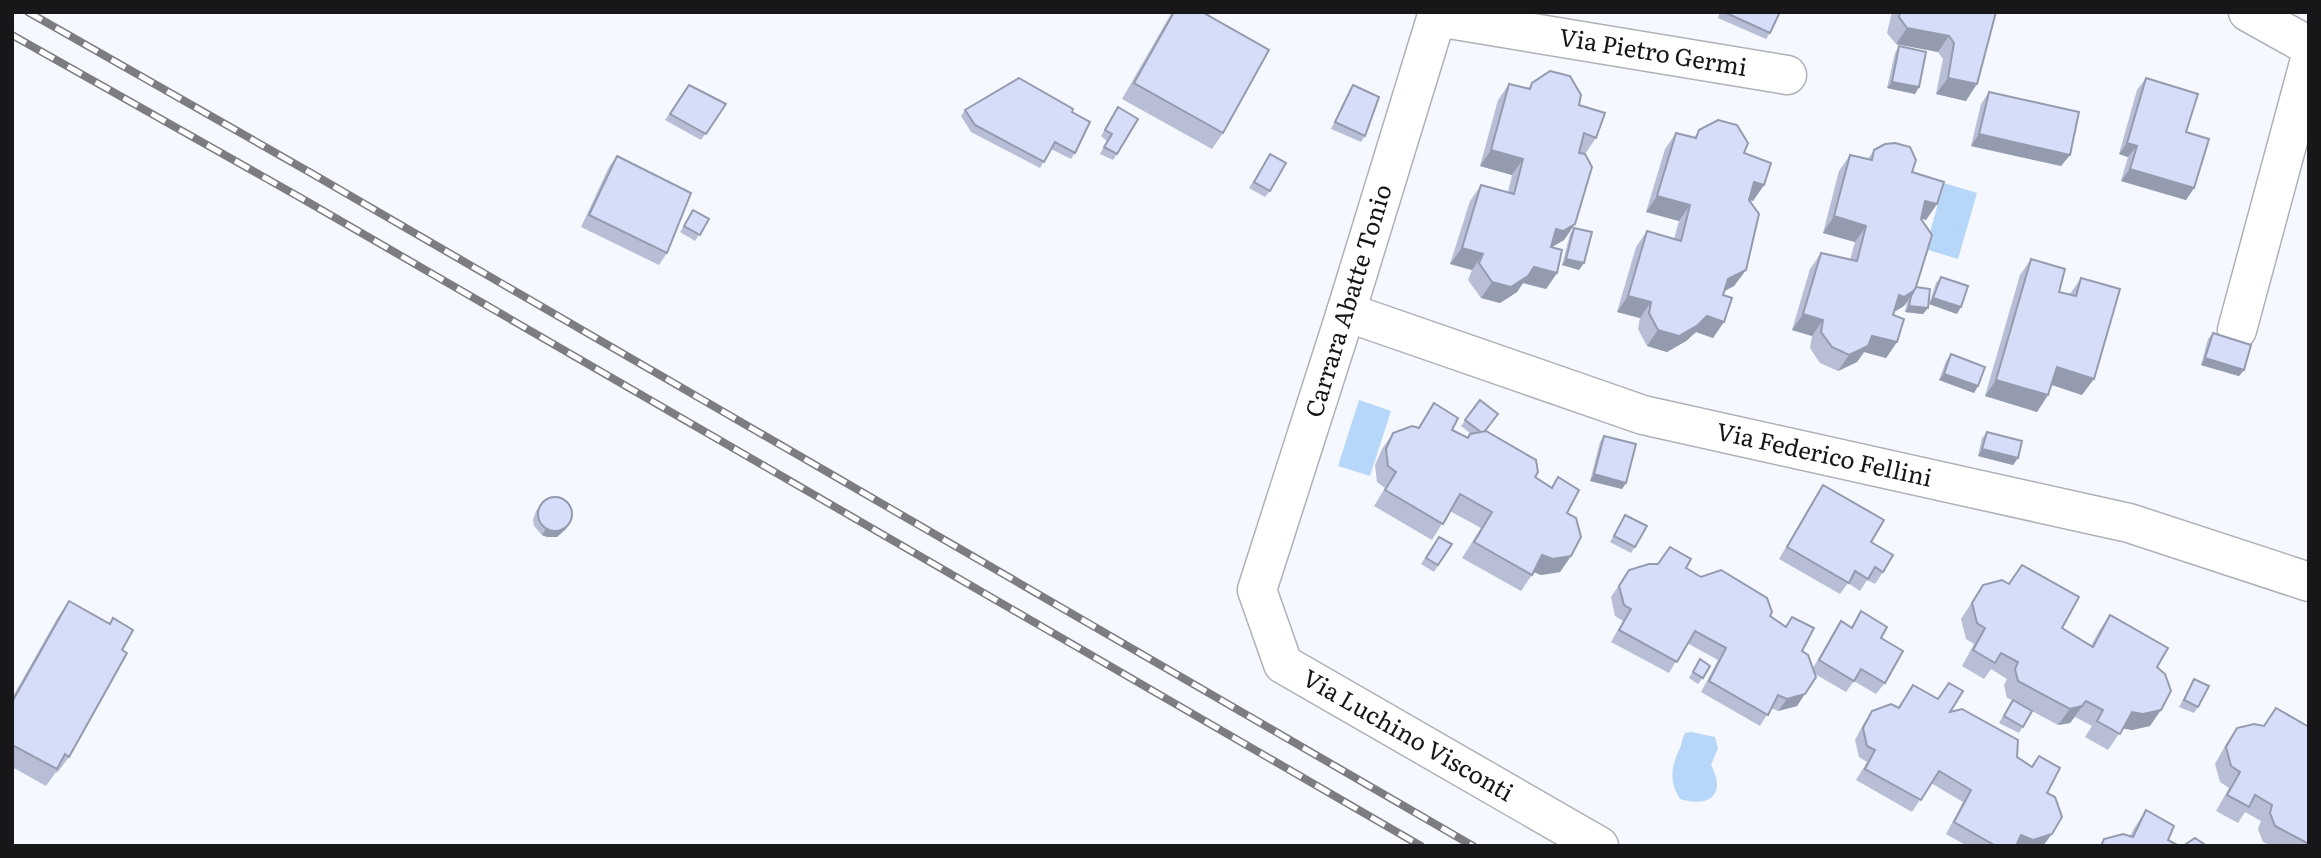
<svg xmlns="http://www.w3.org/2000/svg" width="2321" height="858" viewBox="0 0 2321 858" font-family="Literata,serif">
	<style>
		.water { fill: #b7d7fa }
		.lines { fill: none; stroke-linecap: round; stroke-linejoin: round }
		.street-casing { stroke: #afb1b7; stroke-width: 41 }
		.street { stroke: #fff; stroke-width: 38 }
		.rail-casing { stroke: #7c7c81; stroke-width: 8 }
		.rail { stroke: #fff; stroke-width: 5; stroke-dasharray: 16; stroke-linecap: butt }
		.wall { fill: #b7bed6 }
		.shaded-wall { fill: #959bae }
		.building { fill: #d5ddf9; stroke: #959bae; stroke-width: 2 }
		.labels { text-anchor: middle; stroke-width: 5; stroke-linejoin: round; paint-order: stroke }
		.street-label { font-size: 24px; fill: #171719; stroke: #fff }
	</style>
	<rect width="100%" height="100%" fill="#f6f8ff"/>
	<g class="water">
		<polygon points="1944,183 1977,193 1958,259 1925,249"/>
		<polygon points="1359,400 1391,411 1370,476 1338,466"/>
		<path d="M1691 732 1715 737 1718 748 1711 765C1727 795 1709 808 1680 799 1669 781 1671 768 1679 750 1682 744 1682 739 1685 733Z"/>
	</g>
	<g class="lines">
		<g class="street-casing">
			<g id="street">
				<path id="s1" d="M1438 12 1346 312 1257 590 1283 664 1599 846"/>
				<polyline points="2248,12 2309,46"/>
				<path id="s2" d="M1437 17 1787 75"/>
				<path id="s3" d="M1346 312 1643 415 2129 523 2309 582"/>
				<polyline points="2237,330 2309,63"/>
			</g>
		</g>
		<use href="#street" class="street"/>
		<g class="rail-casing">
			<g id="rail">
				<polyline points="28,12 311,173 1473,846"/>
				<polyline points="12,35 301,198 1421,846"/>
			</g>
		</g>
		<use href="#rail" class="rail"/>
	</g>
	<g class="wall">
		<polygon points="1172,12 1210,12 1208,16 1223,133 1212,149 1122,99"/>
		<polygon points="1720,12 1780,12 1770,33 1766,39 1718,18"/>
		<polygon points="1892,12 1996,12 1966,101 1936,94 1943,59 1938,52 1896,44 1887,33"/>
		<polygon points="1899,46 1919,87 1915,94 1887,88 1895,53"/>
		<polygon points="2146,78 2186,132 2194,188 2186,200 2121,181 2128,157 2119,154 2137,90"/>
		<polygon points="1532,83 1579,105 1596,138 1585,154 1575,224 1564,240 1552,247 1557,273 1546,289 1523,283 1517,292 1500,303 1481,298 1468,280 1472,270 1450,264 1470,201 1481,185 1508,192 1512,175 1480,166 1498,100 1509,84 1528,89"/>
		<polygon points="689,85 726,104 701,140 665,120"/>
		<polygon points="1353,85 1365,136 1361,142 1331,129 1349,91"/>
		<polygon points="1989,92 2070,155 2061,166 1971,146 1981,104"/>
		<polygon points="1118,107 1117,154 1113,160 1100,154 1107,141 1101,136"/>
		<polygon points="965,110 1072,112 1075,153 1071,159 1051,149 1040,168 971,132 961,116"/>
		<polygon points="1699,130 1744,153 1764,185 1753,201 1749,200 1746,270 1734,286 1724,291 1713,338 1696,332 1686,341 1667,352 1647,346 1638,329 1640,318 1617,312 1636,247 1647,231 1674,239 1679,221 1646,212 1665,149 1676,133 1694,138"/>
		<polygon points="1874,150 1912,172 1937,204 1926,220 1921,218 1916,287 1928,308 1923,314 1905,312 1907,302 1904,306 1894,312 1893,315 1897,342 1886,358 1864,352 1857,362 1838,371 1820,363 1810,348 1812,336 1792,330 1810,269 1821,253 1850,260 1855,242 1823,233 1839,171 1850,155 1868,159"/>
		<polygon points="1270,154 1270,191 1265,197 1249,188"/>
		<polygon points="617,156 667,253 659,265 581,227 609,167"/>
		<polygon points="693,210 709,219 695,241 680,232"/>
		<polygon points="1574,228 1584,263 1579,270 1562,265 1570,234"/>
		<polygon points="2031,259 2059,292 2070,294 2081,278 2082,395 2052,385 2048,395 2037,412 1985,396 2020,275"/>
		<polygon points="1941,277 1957,314 1929,304 1936,283"/>
		<polygon points="2213,333 2244,370 2239,376 2201,365 2208,339"/>
		<polygon points="1951,354 1978,386 1974,393 1939,380 1946,361"/>
		<polygon points="1480,400 1485,431 1535,477 1551,488 1558,477 1567,513 1571,556 1560,572 1541,575 1534,572 1521,591 1462,558 1481,528 1450,511 1432,540 1374,506 1385,488 1377,482 1375,465 1382,449 1393,433 1418,428 1434,403 1452,430 1468,438 1471,434 1461,426"/>
		<polygon points="1987,432 2018,458 2013,465 1978,456 1982,438"/>
		<polygon points="1604,436 1626,483 1622,489 1590,481 1600,442"/>
		<polygon points="1823,485 1871,542 1883,572 1875,584 1867,580 1860,591 1848,583 1840,594 1779,559 1815,497"/>
		<polygon points="540,505 566,529 557,537 547,537 542,535 534,526 533,520 536,511"/>
		<polygon points="1625,515 1635,547 1631,553 1610,542"/>
		<polygon points="1439,537 1452,544 1434,572 1421,564"/>
		<polygon points="1686,568 1770,616 1802,651 1813,668 1833,633 1841,621 1851,627 1861,611 1881,638 1885,683 1876,694 1854,681 1846,692 1815,674 1797,706 1778,711 1771,708 1760,726 1701,692 1718,660 1687,643 1669,673 1611,642 1623,621 1615,616 1611,597 1629,570"/>
		<polygon points="1983,585 2091,646 2099,631 2110,615 2157,667 2150,726 2132,730 2123,728 2108,750 2085,737 2092,726 2075,717 2070,723 2058,725 2032,711 2019,733 1999,723 2012,700 2007,698 2004,685 2007,679 1991,669 1984,679 1962,666 1974,644 1966,639 1961,619"/>
		<polygon points="69,601 109,623 113,618 122,650 69,757 57,773 56,772 46,786 12,767 12,698 58,617"/>
		<polygon points="1700,659 1703,678 1698,684 1689,678"/>
		<polygon points="2194,679 2198,707 2194,713 2179,707"/>
		<polygon points="1913,685 1950,712 2032,766 2039,756 2047,793 2044,845 1967,846 1946,834 1963,802 1931,783 1912,812 1856,780 1867,762 1859,757 1855,740 1864,723 1872,711 1898,707"/>
		<polygon points="2263,726 2309,727 2309,846 2271,846 2263,842 2258,829 2261,821 2245,812 2238,823 2216,811 2229,788 2220,782 2215,764 2226,744 2237,728"/>
		<polygon points="2146,810 2168,840 2179,846 2100,846 2104,839 2130,836 2135,827"/>
	</g>
	<g class="shaded-wall">
		<polygon points="1907,28 1949,36 1938,52 1896,44"/>
		<polygon points="1948,78 1977,84 1966,101 1936,94"/>
		<polygon points="1892,82 1919,87 1915,94 1887,88"/>
		<polygon points="1979,134 2070,155 2061,166 1971,146"/>
		<polygon points="2127,143 2137,146 2128,157 2119,154"/>
		<polygon points="1491,150 1523,159 1512,175 1480,166"/>
		<polygon points="2130,169 2194,188 2186,200 2121,181"/>
		<polygon points="1754,182 1764,185 1753,201 1743,198"/>
		<polygon points="1657,196 1690,205 1679,221 1646,212"/>
		<polygon points="1925,201 1937,204 1926,220 1914,217"/>
		<polygon points="1834,216 1866,226 1855,242 1823,233"/>
		<polygon points="1575,224 1564,240 1552,247 1544,245 1556,229"/>
		<polygon points="1462,248 1483,254 1472,270 1450,264"/>
		<polygon points="1566,259 1584,263 1579,270 1562,265"/>
		<polygon points="1534,267 1557,273 1546,289 1523,283 1517,292 1500,303 1481,298 1492,282"/>
		<polygon points="1746,270 1734,286 1717,295 1728,279"/>
		<polygon points="1915,290 1904,306 1892,313 1899,295"/>
		<polygon points="1628,296 1651,302 1640,318 1617,312"/>
		<polygon points="1933,298 1961,307 1957,314 1929,304"/>
		<polygon points="1909,306 1928,308 1923,314 1905,312"/>
		<polygon points="1803,314 1823,320 1812,336 1792,330"/>
		<polygon points="1707,316 1724,322 1713,338 1696,332 1686,341 1667,352 1647,346 1658,330"/>
		<polygon points="1872,336 1897,342 1886,358 1864,352 1857,362 1838,371 1849,355"/>
		<polygon points="2205,358 2244,370 2239,376 2201,365"/>
		<polygon points="2057,367 2094,379 2082,395 2046,383"/>
		<polygon points="1944,374 1978,386 1974,393 1939,380"/>
		<polygon points="1996,380 2048,395 2037,412 1985,396"/>
		<polygon points="1982,449 2018,458 2013,465 1978,456"/>
		<polygon points="1594,474 1626,483 1622,489 1590,481"/>
		<polygon points="570,523 566,529 557,537 547,537 542,535 546,529"/>
		<polygon points="1542,555 1571,556 1560,572 1541,575 1531,571"/>
		<polygon points="1805,694 1797,706 1778,711 1787,699"/>
		<polygon points="2086,701 2070,723 2058,725 2070,709"/>
		<polygon points="2161,710 2150,726 2132,730 2120,728 2132,712"/>
		<polygon points="2052,834 2043,846 2014,846 2021,835"/>
	</g>
	<g class="building">
		<polygon points="1174,12 1202,12 1269,50 1223,133 1134,83"/>
		<polygon points="1724,12 1780,12 1770,33"/>
		<polygon points="1900,12 1996,12 1977,84 1948,78 1954,43 1949,36 1907,28 1899,17"/>
		<polygon points="1899,46 1926,52 1919,87 1892,82"/>
		<polygon points="1550,71 1570,76 1581,95 1579,105 1605,113 1596,138 1584,133 1579,153 1585,154 1592,167 1575,224 1563,231 1556,229 1551,247 1562,250 1557,273 1534,267 1528,276 1511,287 1492,282 1479,263 1483,254 1462,248 1481,185 1514,194 1523,159 1491,150 1509,84 1530,89 1532,83"/>
		<polygon points="1019,78 1073,109 1072,112 1090,122 1075,153 1055,142 1044,162 975,125 965,110"/>
		<polygon points="2146,78 2198,94 2186,132 2209,139 2194,188 2130,169 2137,146 2127,143"/>
		<polygon points="689,85 726,104 706,134 670,114"/>
		<polygon points="1353,85 1379,97 1365,136 1335,122"/>
		<polygon points="1989,92 2079,112 2070,155 1979,134"/>
		<polygon points="1118,107 1138,119 1117,154 1104,147 1112,134 1105,130"/>
		<polygon points="1718,120 1737,125 1748,143 1744,153 1771,163 1764,185 1754,182 1749,200 1759,214 1746,270 1728,279 1723,295 1732,298 1724,322 1707,316 1698,325 1679,336 1658,330 1649,313 1651,302 1628,296 1647,231 1681,241 1690,205 1657,196 1676,133 1696,138 1699,130"/>
		<polygon points="1895,143 1910,147 1916,160 1912,172 1944,182 1937,204 1925,201 1921,219 1932,235 1915,290 1904,297 1899,295 1893,315 1904,319 1897,342 1872,336 1868,346 1849,355 1832,347 1821,332 1823,320 1803,314 1821,253 1857,261 1866,226 1834,216 1850,155 1872,160 1874,150 1885,144"/>
		<polygon points="1270,154 1286,163 1270,191 1254,182"/>
		<polygon points="617,156 691,193 667,253 589,215"/>
		<polygon points="693,210 709,219 700,235 684,226"/>
		<polygon points="1574,228 1592,232 1584,263 1566,259"/>
		<polygon points="2031,259 2065,269 2059,292 2076,296 2081,278 2120,289 2094,379 2057,367 2048,395 1996,380"/>
		<polygon points="1941,277 1968,286 1961,307 1933,298"/>
		<polygon points="1916,287 1930,289 1928,308 1909,306 1911,296"/>
		<polygon points="2213,333 2251,345 2244,370 2205,358"/>
		<polygon points="1951,354 1985,367 1978,386 1944,374"/>
		<polygon points="1480,400 1498,414 1484,432 1481,432 1465,420"/>
		<polygon points="1434,403 1458,418 1452,430 1468,438 1470,434 1486,431 1536,460 1538,472 1535,477 1552,488 1558,477 1579,490 1567,513 1576,518 1581,537 1571,556 1553,559 1542,555 1532,575 1474,542 1492,512 1460,494 1443,524 1385,490 1396,472 1388,466 1386,449 1393,433 1412,426 1419,428"/>
		<polygon points="1987,432 2022,441 2018,458 1982,449"/>
		<polygon points="1604,436 1636,444 1626,483 1594,474"/>
		<polygon points="1823,485 1884,520 1871,542 1893,555 1883,572 1875,567 1868,579 1855,571 1849,583 1787,547"/>
		<circle cx="555" cy="514" r="17"/>
		<polygon points="1625,515 1647,526 1635,547 1614,536"/>
		<polygon points="1439,537 1452,544 1438,565 1426,558"/>
		<polygon points="1670,547 1691,559 1686,568 1701,577 1721,570 1767,598 1772,612 1770,616 1786,627 1792,617 1814,628 1802,651 1808,655 1816,677 1805,694 1787,699 1778,695 1768,715 1709,681 1726,648 1695,631 1677,662 1619,630 1631,609 1624,605 1619,586 1629,570 1649,564 1658,564"/>
		<polygon points="2022,565 2079,597 2062,628 2093,647 2110,615 2168,648 2157,667 2165,674 2171,691 2161,710 2143,714 2132,712 2120,734 2097,721 2103,710 2086,701 2082,706 2070,709 2018,681 2015,669 2018,662 2001,653 1995,663 1973,650 1985,628 1977,623 1972,603 1983,585 2002,580 2009,584"/>
		<polygon points="69,601 110,624 113,618 133,630 122,650 127,653 69,757 65,754 57,769 12,745 12,702"/>
		<polygon points="1861,611 1887,627 1881,638 1903,651 1885,683 1861,669 1854,681 1819,660 1841,621 1852,628"/>
		<polygon points="1700,659 1710,666 1703,678 1693,672"/>
		<polygon points="2194,679 2209,686 2198,707 2184,700"/>
		<polygon points="1949,683 1963,691 1950,712 1962,709 2018,740 2017,757 2032,767 2039,756 2060,768 2047,793 2055,797 2062,817 2052,834 2033,840 2021,835 2016,846 1996,846 1954,822 1971,790 1939,771 1921,800 1865,769 1875,750 1867,746 1863,728 1872,711 1891,704 1899,708 1913,685 1938,699"/>
		<polygon points="2013,700 2032,711 2023,727 2004,716"/>
		<polygon points="2276,708 2309,727 2309,844 2275,826 2270,813 2272,805 2255,795 2249,807 2227,795 2240,772 2231,766 2226,747 2237,728 2254,724 2264,726"/>
		<polygon points="2146,810 2174,826 2168,840 2179,846 2101,846 2104,839 2123,834 2133,837"/>
		<polygon points="2195,838 2207,846 2183,846"/>
	</g>
	<g class="labels">
		<g class="street-label">
			<text dy="8" stroke="none"><textPath href="#s2" startOffset="219">Via Pietro Germi</textPath></text>
			<text transform="translate(1349 301) rotate(-73)" y="8">Carrara Abatte Tonio</text>
			<text dy="8" stroke="none"><textPath href="#s3" startOffset="500">Via Federico Fellini</textPath></text>
			<text dy="8" stroke="none"><textPath href="#s1" startOffset="828">Via Luchino Visconti</textPath></text>
		</g>
	</g>
	<rect width="2321" height="858" fill="none" stroke="#171719" stroke-width="28"/>
</svg>
